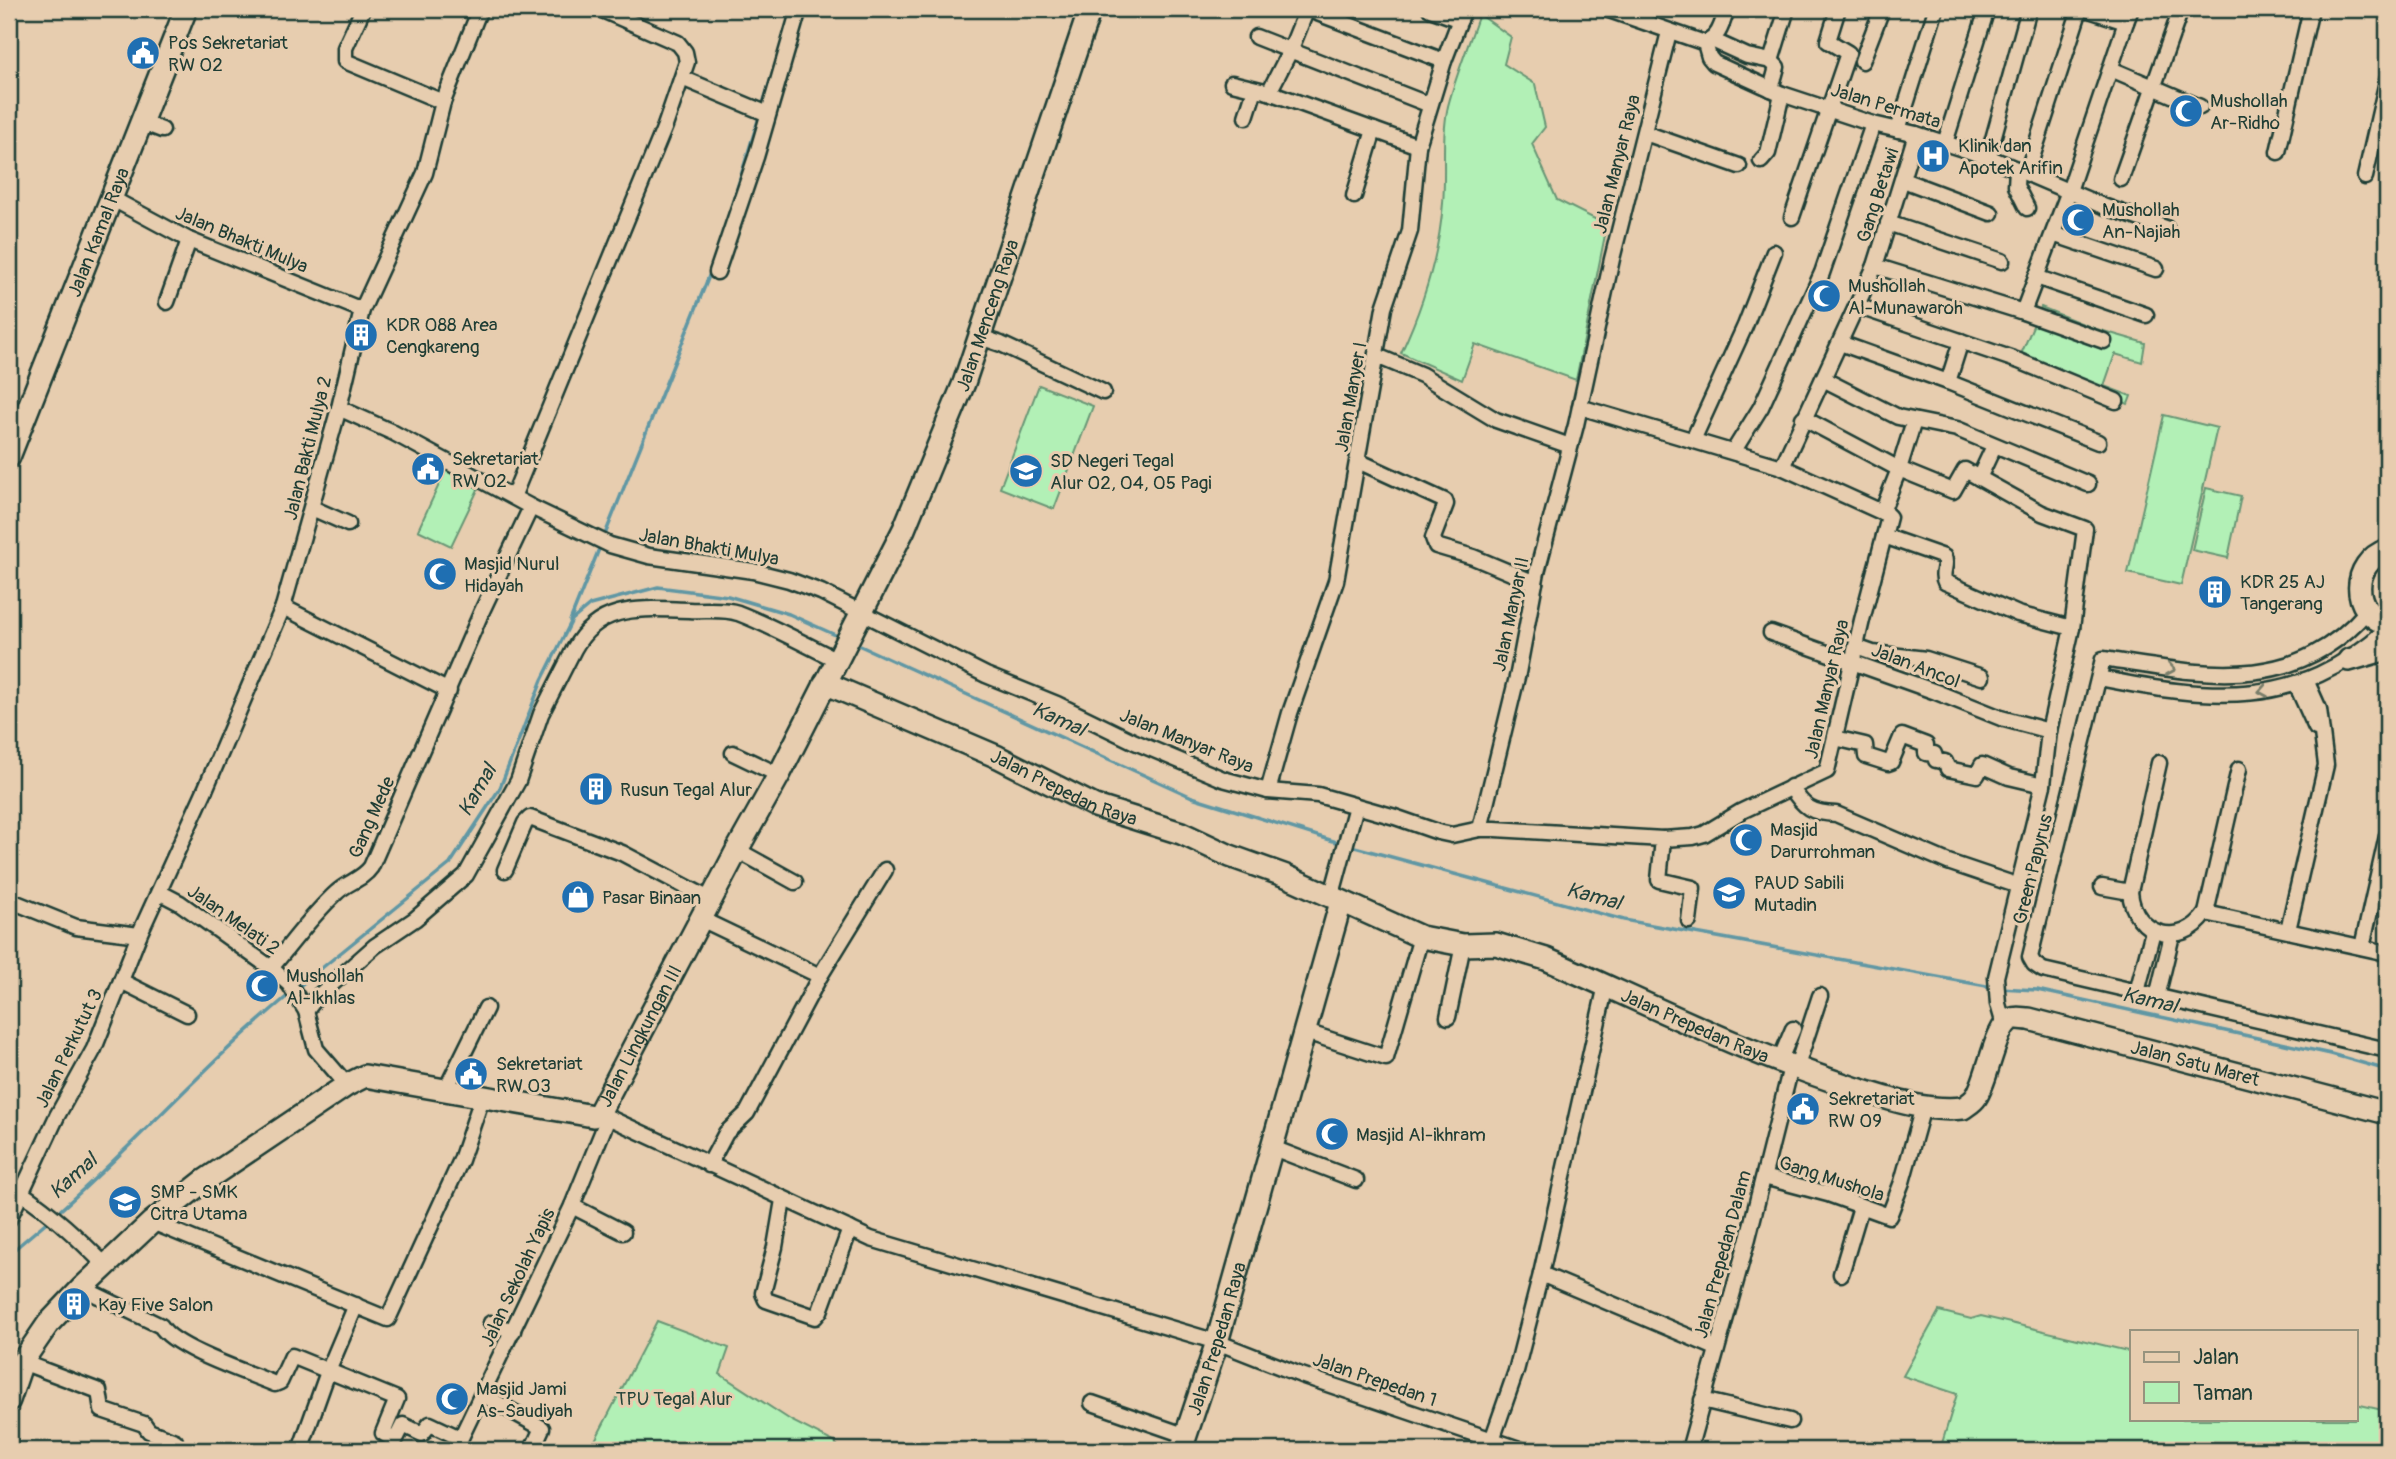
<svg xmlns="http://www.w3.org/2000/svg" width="2396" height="1459" viewBox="0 0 2396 1459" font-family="Pangolin,sans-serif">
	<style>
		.green { fill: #b2f0b6; stroke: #689675; stroke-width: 2 }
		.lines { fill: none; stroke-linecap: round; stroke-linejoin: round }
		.stream { stroke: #6097a4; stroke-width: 3.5 }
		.street-casing { stroke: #1f3d34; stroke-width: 19 }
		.secondary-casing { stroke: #1f3d34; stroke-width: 26 }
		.street { stroke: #e7cdaf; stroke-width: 14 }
		.secondary { stroke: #e7cdaf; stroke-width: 21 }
		.oneway { stroke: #797e6b }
		.labels { text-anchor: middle; stroke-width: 6; stroke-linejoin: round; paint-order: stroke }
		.poi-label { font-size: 19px; fill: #1f3d34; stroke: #e7cdaf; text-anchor: start }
		.street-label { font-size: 19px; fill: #1f3d34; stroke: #e7cdaf }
		.park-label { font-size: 19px; fill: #26463a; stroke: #e7cdaf }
		.water-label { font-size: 21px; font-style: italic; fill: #24443d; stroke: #e7cdaf }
	</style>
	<rect width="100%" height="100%" fill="#e7cdaf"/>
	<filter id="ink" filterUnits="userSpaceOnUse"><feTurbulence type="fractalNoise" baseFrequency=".0143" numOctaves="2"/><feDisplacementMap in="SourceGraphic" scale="14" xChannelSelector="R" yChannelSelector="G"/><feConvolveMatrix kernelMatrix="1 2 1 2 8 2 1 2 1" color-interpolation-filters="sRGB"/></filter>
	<g filter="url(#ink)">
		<g class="green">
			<path d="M1479 14 1511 37 1504 64 1535 84 1545 127 1532 144 1557 200 1607 225 1576 380 1475 344 1462 380 1401 353C1423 306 1439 256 1443 203 1446 171 1441 138 1448 106 1456 75 1469 44 1479 14Z"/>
			<polygon points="2041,307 2093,328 2145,343 2142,362 2115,354 2104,386 2131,396 2128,404 2019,359"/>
			<polygon points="1039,385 1093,406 1054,509 1000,488"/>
			<polygon points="2164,415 2217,428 2181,585 2128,573"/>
			<polygon points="449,463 483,479 451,546 418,530"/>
			<polygon points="2206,488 2241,496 2228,558 2192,550"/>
			<polygon points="1939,1311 1971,1319 1981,1316 2132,1352 2132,1419 2356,1419 2356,1404 2387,1411 2387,1450 1940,1450 1957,1394 1903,1376"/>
			<polygon points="657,1321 729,1348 720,1374 792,1421 834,1442 842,1450 590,1450"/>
		</g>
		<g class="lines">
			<g class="stream">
				<polyline points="762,107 786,31"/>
				<polyline points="722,237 760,114"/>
				<polyline points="604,537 711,271"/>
				<polyline points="570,621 601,544"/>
				<polyline points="856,644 1192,797 1343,844"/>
				<polyline points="1351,846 1624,920 1992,987"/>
				<polyline points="1999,988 2037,990 2331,1054 2387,1070"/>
				<polyline points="296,989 450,864 500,788 542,680 572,620 590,605 658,587 728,596 789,614 842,638"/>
				<path d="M56 1214C137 1143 207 1062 290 994"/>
				<polyline points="9,1254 50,1219"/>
			</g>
			<g class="street-casing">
				<g id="street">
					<polyline points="363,9 345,48 345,61 443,102"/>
					<polyline points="1307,9 1444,61"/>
					<polyline points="1430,9 1460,20"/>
					<polyline points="1606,9 1705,43 1709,57 1714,63 1782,94 1873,124 1916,134 1988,157 2103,206 2166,228"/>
					<polyline points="2086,9 2126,22 2131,9"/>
					<polyline points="1256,37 1430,105"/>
					<polyline points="1712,40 1747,56 1771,61 1787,9"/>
					<path d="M1705 43C1720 37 1722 23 1727 9"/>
					<polyline points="1771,61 1777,67 1771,89"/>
					<polyline points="1862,61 1882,9"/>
					<polyline points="2111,69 2200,107"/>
					<polyline points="682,78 768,114"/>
					<polyline points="1232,83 1269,92 1418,146"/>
					<polyline points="1269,92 1290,51 1307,9"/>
					<polyline points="1246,117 1255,89"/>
					<polyline points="141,122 162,130"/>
					<polyline points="1898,130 1936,9"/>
					<polyline points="1645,133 1739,166"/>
					<polyline points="1945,143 1987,9"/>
					<polyline points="2278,152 2311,9"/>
					<polyline points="1988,157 2029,9"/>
					<polyline points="1761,161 1768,153 1782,94"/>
					<polyline points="2017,169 2016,186 2027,208"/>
					<polyline points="2027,173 2080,9"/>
					<polyline points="2365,177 2387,81"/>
					<polyline points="2121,179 2181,9"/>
					<polyline points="1903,180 1991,213"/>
					<polyline points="1354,196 1374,130"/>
					<polyline points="111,198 189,240 362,310"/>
					<polyline points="1792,217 1848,53 1828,41 1838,9"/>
					<polyline points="1888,223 2002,261"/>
					<polyline points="2053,234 2156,269"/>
					<polyline points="1875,266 2023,312 2069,191 2126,22"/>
					<polyline points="717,272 756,157 799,9"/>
					<polyline points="2036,277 2146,315"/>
					<polyline points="167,302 189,240"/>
					<polyline points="1857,306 2019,361 2116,401"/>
					<polyline points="2023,312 2104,341"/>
					<polyline points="980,337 1001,344 1103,392"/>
					<polyline points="1840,343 1948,382 2098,442"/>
					<polyline points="1377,356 1422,375 1496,420 1570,446"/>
					<polyline points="1823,379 1898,417 1957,429 2088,484"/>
					<polyline points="1948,382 1961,341"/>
					<polyline points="339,408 392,432 531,507 610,545 649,556 753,571 789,580 821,592 986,675 1057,704 1135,742 1223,779 1268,791 1318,795 1395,817 1438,832 1452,835 1480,829 1495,829 1663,839 1693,837 1704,834 1742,811 1827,771 1862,620 1889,517 1886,514 1782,467 1580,407"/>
					<polyline points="1803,418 1899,469 1882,512"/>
					<polyline points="1914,421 1899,469 1953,491 1965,470 2042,513 2085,529 2072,628 2049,731 2043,785 1996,977 1998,1004 2004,1025"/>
					<polyline points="1693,440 1745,326 1774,252"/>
					<polyline points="1733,452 1761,407 1822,273 1873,124"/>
					<polyline points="1358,461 1445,501 1446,504 1433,538 1436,546 1473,557 1535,583"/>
					<polyline points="1782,467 1875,266 1916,134"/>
					<polyline points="1979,478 1994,446"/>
					<polyline points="513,497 665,126 687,62 685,52 678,43 600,9"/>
					<polyline points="312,508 348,524"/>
					<path d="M1884 536 1944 557C1948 566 1940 573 1945 582L2018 614 2072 628"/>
					<polyline points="283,607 449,691"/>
					<path d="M2367 611C2294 696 2201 674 2103 659L2030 957 2034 964 2043 970 2387 1050"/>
					<polyline points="1771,633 1936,692 2001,718 2049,731"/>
					<polyline points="1856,647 1873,653 1926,659 1982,677"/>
					<path d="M2099 678C2210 700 2296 711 2387 629"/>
					<polyline points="2296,684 2316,728"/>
					<polyline points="1835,738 1865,745 1866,756 1888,763 1891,762 1902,736 1926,745 1926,753 1934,754 1936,760 1945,762 1948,769 1977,775 1982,765 2009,777 2043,785"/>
					<polyline points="733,753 779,775"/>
					<path d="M2159 763 2130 892C2134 936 2181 950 2206 913L2239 769"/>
					<path d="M1791 787C1804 808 1811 813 1836 814L1948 862 2019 886"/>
					<polyline points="1268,791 1290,713 1336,581 1384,308 1410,231 1418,146 1444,61 1464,9"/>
					<polyline points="1480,829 1518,673 1537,572 1576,425 1612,259 1669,32"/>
					<polyline points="1663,839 1659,880 1693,888 1689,921"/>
					<polyline points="737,850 795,882"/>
					<polyline points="505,870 525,823 530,818 622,853 711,900"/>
					<polyline points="2102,887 2130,892"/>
					<polyline points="159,892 180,903 271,968 289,984 306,1011 316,1049 347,1085"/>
					<polyline points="1331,898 1356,806"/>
					<polyline points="9,900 76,927 139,935"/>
					<polyline points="2206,913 2387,953"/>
					<polyline points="701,919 820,976"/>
					<polyline points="2288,930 2326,765 2319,709 2306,680"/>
					<polyline points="2362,947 2387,836"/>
					<path d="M271 968C292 943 312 915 336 893 347 882 362 880 371 867L481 613 531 507"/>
					<polyline points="121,981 187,1014"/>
					<polyline points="2137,992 2153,931"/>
					<polyline points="2157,997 2172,935"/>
					<path d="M306 1011 315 999 375 946 415 919 466 875 518 781 541 714 574 649C600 602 644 609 689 610 705 611 723 608 738 613 772 626 804 644 837 660"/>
					<polyline points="1448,1017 1463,945"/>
					<polyline points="1306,1032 1386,1058 1421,937"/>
					<polyline points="1779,1062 1793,1029"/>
					<polyline points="1796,1069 1820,996"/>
					<polyline points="445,1091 486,1008"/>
					<polyline points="599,1113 871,1239 1217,1342 1301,1375 1522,1450"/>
					<polyline points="1273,1148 1356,1180"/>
					<polyline points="709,1165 726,1133 747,1113 820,976 885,870"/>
					<polyline points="1764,1177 1828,1194 1889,1216 1902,1182 1923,1107"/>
					<path d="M20 1192C54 1215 77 1237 105 1265"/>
					<polyline points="783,1200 775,1247 763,1293 766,1300 815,1317 820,1311 850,1229"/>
					<polyline points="572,1206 623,1232"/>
					<polyline points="9,1219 57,1116 94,1049 139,935 205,790 283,607 339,408 362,310 425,173 443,102 480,9"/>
					<polyline points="152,1222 388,1319 461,1160 482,1098"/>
					<polyline points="1541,1274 1716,1348"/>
					<polyline points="1841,1274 1861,1207"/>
					<path d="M82 1288 161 1326C173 1348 249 1373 275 1384L280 1382 292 1356 397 1399 383 1433 395 1441 403 1425 422 1434 430 1424 460 1438"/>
					<polyline points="491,1323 513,1331"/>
					<polyline points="22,1362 99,1391 102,1410 144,1424 149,1431 175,1441 174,1450"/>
					<polyline points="483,1395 542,1428 532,1450"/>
					<polyline points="1702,1400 1790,1421"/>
					<polyline points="1092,1403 1187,1436"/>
					<polyline points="1492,1440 1516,1371 1541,1274 1606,985"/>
					<polyline points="300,1450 329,1369 356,1305"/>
					<polyline points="455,1450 572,1206 608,1118"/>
					<polyline points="1689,1450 1748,1238 1791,1067"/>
				</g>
			</g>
			<g class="secondary-casing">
				<g id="secondary">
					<path id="s1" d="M9 457 186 9"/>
					<path d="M2387 550C2351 563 2350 612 2387 624"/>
					<polyline points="2349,660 2387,649"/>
					<path id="s2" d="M825 683 998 757 1095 806 1181 833 1230 856 1286 876 1421 937 1463 945 1496 944 1546 959C1646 1003 1744 1052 1848 1086 1886 1098 1923 1112 1963 1108 1967 1105 1973 1102 1976 1097 1988 1080 1995 1025 2012 1019 2017 1017 2024 1019 2029 1019L2387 1113"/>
					<path id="s3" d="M9 1400 22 1362 48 1324 82 1288 152 1222 204 1181 347 1085 365 1076 593 1116 599 1113 737 850 779 775 904 529 964 383 1090 9"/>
					<path id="s4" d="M1181 1450 1217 1342 1341 902"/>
				</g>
			</g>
			<use href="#street" class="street"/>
			<use href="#secondary" class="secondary"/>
		</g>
		<defs><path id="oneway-chevron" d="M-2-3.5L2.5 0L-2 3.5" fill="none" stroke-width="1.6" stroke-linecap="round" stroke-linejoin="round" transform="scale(1.75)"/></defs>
		<g class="oneway">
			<use href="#oneway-chevron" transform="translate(2171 669) rotate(9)"/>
			<use href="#oneway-chevron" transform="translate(2263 691) rotate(170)"/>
		</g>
	</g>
	<defs>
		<g id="civic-disc" transform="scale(1.75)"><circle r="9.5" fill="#1f6fb2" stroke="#e7cdaf"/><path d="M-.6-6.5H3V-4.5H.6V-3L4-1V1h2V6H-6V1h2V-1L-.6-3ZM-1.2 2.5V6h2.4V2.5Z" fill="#fff"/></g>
		<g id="mosque-disc" transform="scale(1.75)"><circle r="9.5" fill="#1f6fb2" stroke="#e7cdaf"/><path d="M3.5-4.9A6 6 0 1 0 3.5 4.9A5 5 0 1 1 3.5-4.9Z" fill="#fff"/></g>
		<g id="hospital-disc" transform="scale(1.75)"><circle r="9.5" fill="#1f6fb2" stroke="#e7cdaf"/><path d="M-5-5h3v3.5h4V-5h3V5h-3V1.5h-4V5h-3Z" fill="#fff"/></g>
		<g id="building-disc" transform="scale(1.75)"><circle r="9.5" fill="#1f6fb2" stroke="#e7cdaf"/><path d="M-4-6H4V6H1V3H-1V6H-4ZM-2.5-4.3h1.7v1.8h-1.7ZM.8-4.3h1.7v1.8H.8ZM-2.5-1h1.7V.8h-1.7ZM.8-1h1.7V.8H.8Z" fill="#fff"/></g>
		<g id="school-disc" transform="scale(1.75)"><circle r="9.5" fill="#1f6fb2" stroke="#e7cdaf"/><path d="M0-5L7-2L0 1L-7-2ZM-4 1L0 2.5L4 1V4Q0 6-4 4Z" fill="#fff"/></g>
		<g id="shop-disc" transform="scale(1.75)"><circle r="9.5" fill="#1f6fb2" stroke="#e7cdaf"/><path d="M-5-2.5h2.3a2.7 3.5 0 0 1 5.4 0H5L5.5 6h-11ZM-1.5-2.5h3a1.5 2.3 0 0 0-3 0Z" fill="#fff"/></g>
	</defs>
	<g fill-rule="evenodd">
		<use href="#civic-disc" x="143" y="53"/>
		<use href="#mosque-disc" x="2186" y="111"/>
		<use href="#hospital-disc" x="1933" y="156"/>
		<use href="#mosque-disc" x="2078" y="220"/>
		<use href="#mosque-disc" x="1824" y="296"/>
		<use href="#building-disc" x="361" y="335"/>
		<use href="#civic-disc" x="428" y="469"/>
		<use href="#school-disc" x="1026" y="471"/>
		<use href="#mosque-disc" x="440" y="574"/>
		<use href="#building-disc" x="2215" y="592"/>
		<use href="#building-disc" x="596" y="789"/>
		<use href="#mosque-disc" x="1746" y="840"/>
		<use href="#school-disc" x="1729" y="893"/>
		<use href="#shop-disc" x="578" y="897"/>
		<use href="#mosque-disc" x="262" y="986"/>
		<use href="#civic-disc" x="471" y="1074"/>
		<use href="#civic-disc" x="1803" y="1109"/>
		<use href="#mosque-disc" x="1332" y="1134"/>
		<use href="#school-disc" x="125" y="1202"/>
		<use href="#building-disc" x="74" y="1304"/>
		<use href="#mosque-disc" x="452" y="1399"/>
	</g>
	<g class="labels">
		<g class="poi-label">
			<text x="168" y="49">Pos Sekretariat<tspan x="168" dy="22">RW 02</tspan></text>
			<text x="2210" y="107">Mushollah<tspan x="2210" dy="22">Ar-Ridho</tspan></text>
			<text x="1958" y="152">Klinik dan<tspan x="1958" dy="22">Apotek Arifin</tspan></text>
			<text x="2102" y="216">Mushollah<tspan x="2102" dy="22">An-Najiah</tspan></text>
			<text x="1848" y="292">Mushollah<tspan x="1848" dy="22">Al-Munawaroh</tspan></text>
			<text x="386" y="331">KDR 088 Area<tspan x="386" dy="22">Cengkareng</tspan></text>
			<text x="452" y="465">Sekretariat<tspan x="452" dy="22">RW 02</tspan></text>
			<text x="1050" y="467">SD Negeri Tegal<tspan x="1050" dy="22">Alur 02, 04, 05 Pagi</tspan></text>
			<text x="464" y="570">Masjid Nurul<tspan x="464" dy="22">Hidayah</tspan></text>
			<text x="2240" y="588">KDR 25 AJ<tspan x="2240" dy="22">Tangerang</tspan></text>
			<text x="620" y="796">Rusun Tegal Alur</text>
			<text x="1770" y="836">Masjid<tspan x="1770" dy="22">Darurrohman</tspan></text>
			<text x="1754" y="889">PAUD Sabili<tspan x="1754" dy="22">Mutadin</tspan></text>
			<text x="602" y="904">Pasar Binaan</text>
			<text x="286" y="982">Mushollah<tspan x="286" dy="22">Al-Ikhlas</tspan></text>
			<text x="496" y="1070">Sekretariat<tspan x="496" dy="22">RW 03</tspan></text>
			<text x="1828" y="1105">Sekretariat<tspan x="1828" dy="22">RW 09</tspan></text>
			<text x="1356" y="1141">Masjid Al-ikhram</text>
			<text x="150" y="1198">SMP - SMK<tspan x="150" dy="22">Citra Utama</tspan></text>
			<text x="98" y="1311">Kay Five Salon</text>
			<text x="476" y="1395">Masjid Jami<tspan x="476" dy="22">As-Saudiyah</tspan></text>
		</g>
		<g class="street-label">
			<text transform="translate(1886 105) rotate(17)" y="7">Jalan Permata</text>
			<text transform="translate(1616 164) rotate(-76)" y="7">Jalan Manyar Raya</text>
			<text transform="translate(1877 195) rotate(-72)" y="7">Gang Betawi</text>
			<text dy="7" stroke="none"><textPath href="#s1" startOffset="242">Jalan Kamal Raya</textPath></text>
			<text transform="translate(242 239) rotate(23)" y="7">Jalan Bhakti Mulya</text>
			<text dy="7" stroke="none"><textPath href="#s3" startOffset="1617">Jalan Menceng Raya</textPath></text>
			<text transform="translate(1350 397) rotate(-80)" y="7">Jalan Manyer I</text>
			<text transform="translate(307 448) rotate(-76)" y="7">Jalan Bakti Mulya 2</text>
			<text transform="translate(709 546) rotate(10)" y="7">Jalan Bhakti Mulya</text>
			<text transform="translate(1510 614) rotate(-78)" y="7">Jalan Manyar II</text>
			<text transform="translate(1916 665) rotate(21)" y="7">Jalan Ancol</text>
			<text transform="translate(1826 689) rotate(-77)" y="7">Jalan Manyar Raya</text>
			<text transform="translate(1187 740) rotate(22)" y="7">Jalan Manyar Raya</text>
			<text dy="7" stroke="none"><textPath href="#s2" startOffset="261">Jalan Prepedan Raya</textPath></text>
			<text transform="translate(371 817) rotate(-66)" y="7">Gang Mede</text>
			<text transform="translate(2032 869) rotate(-76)" y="7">Green Papyrus</text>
			<text transform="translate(234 919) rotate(35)" y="7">Jalan Melati 2</text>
			<text dy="7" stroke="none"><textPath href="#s2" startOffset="940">Jalan Prepedan Raya</textPath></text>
			<text dy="7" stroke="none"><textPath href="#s3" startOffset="816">Jalan Lingkungan III</textPath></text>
			<text transform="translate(68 1048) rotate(-64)" y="7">Jalan Perkutut 3</text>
			<text dy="7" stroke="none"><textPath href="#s2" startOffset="1516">Jalan Satu Maret</textPath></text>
			<text transform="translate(1832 1178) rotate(18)" y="7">Gang Mushola</text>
			<text transform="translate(1722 1254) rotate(-75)" y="7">Jalan Prepedan Dalam</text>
			<text transform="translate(517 1277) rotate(-65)" y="7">Jalan Sekolah Yapis</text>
			<text dy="7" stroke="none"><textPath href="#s4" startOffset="117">Jalan Prepedan Raya</textPath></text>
			<text transform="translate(1375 1379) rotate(19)" y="7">Jalan Prepedan 1</text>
		</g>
		<g class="park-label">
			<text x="674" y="1405">TPU Tegal Alur</text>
		</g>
		<g class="water-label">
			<text transform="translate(1059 719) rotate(24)" y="7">Kamal</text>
			<text transform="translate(477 790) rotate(-60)" y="7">Kamal</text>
			<text transform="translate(1594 896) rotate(15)" y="7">Kamal</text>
			<text transform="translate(2150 1000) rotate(13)" y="7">Kamal</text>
			<text transform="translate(73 1176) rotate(-42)" y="7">Kamal</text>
		</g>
	</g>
	<rect width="2396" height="1459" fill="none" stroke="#e7cdaf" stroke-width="35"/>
	<rect x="18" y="18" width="2361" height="1424" fill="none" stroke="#1f3d34" stroke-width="2.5" filter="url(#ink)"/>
	<rect x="2130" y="1330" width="228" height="91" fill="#e7cdaf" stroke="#97937e" stroke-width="2"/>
	<rect x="2144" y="1352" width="35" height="10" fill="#e7cdaf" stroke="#97937e" stroke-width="2"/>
	<text x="2193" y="1364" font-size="21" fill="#1f3d34">Jalan</text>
	<rect x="2144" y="1382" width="35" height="21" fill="#b2f0b6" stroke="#97937e" stroke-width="2"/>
	<text x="2193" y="1400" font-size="21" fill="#1f3d34">Taman</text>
</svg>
